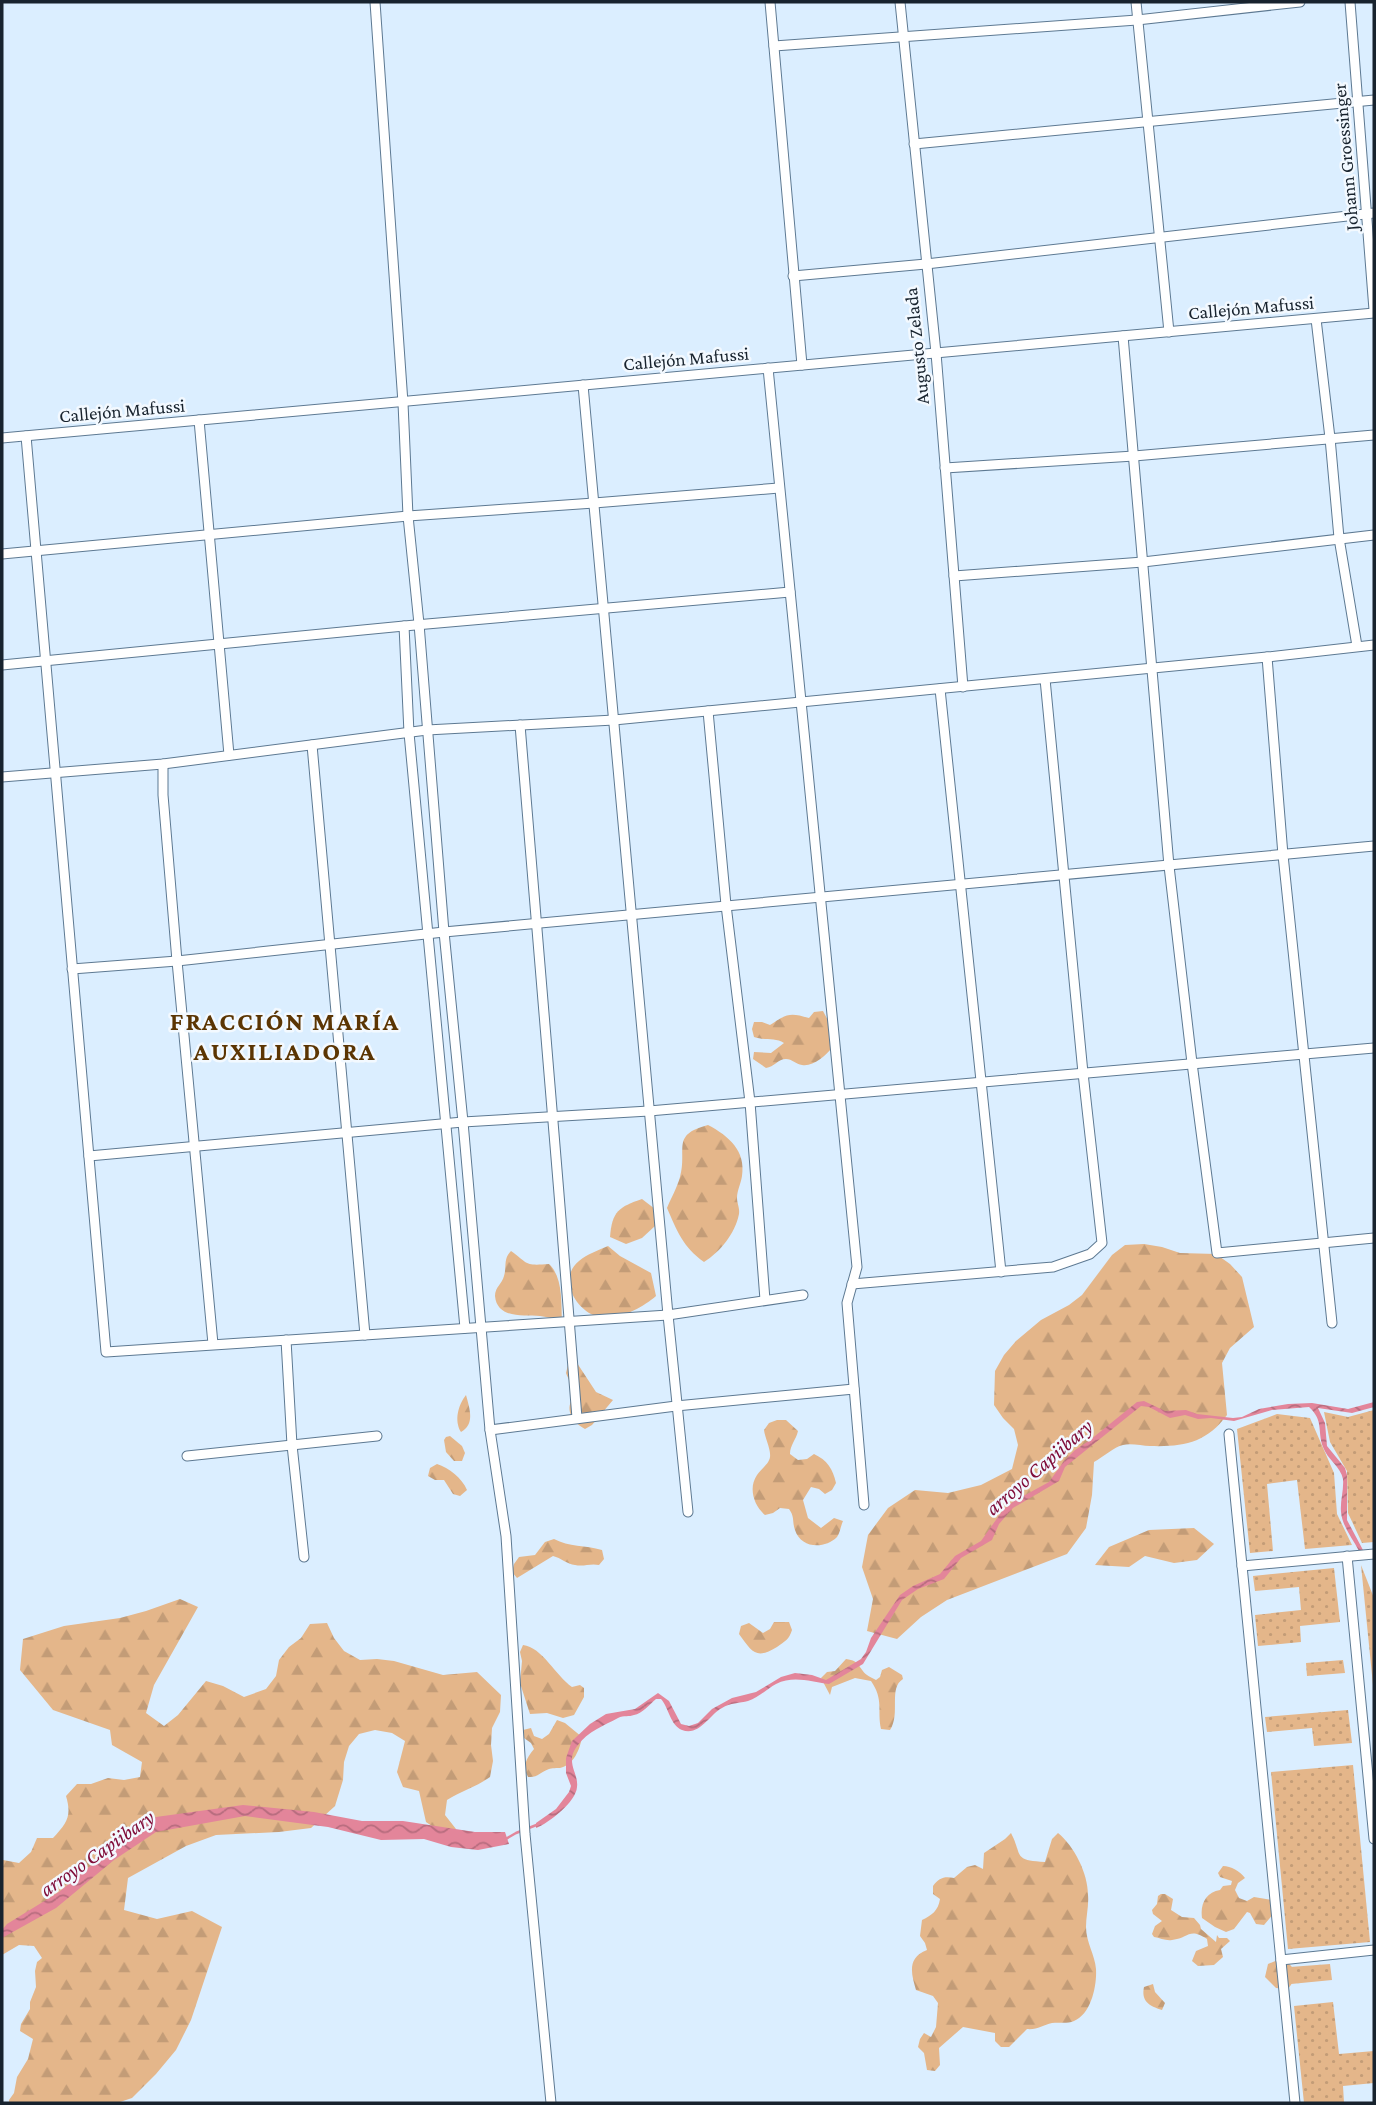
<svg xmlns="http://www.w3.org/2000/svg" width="1376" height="2105" viewBox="0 0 1376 2105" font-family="'Crimson Pro',serif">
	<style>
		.grass { fill: url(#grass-dots) }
		.forest { fill: url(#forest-firs) }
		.water { fill: url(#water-waves) }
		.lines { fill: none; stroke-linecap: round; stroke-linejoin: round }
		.stream { stroke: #e3859a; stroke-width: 2.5 }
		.street-casing { stroke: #5d7992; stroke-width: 11 }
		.street { stroke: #fff; stroke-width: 9 }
		.labels { text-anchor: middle; stroke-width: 5; stroke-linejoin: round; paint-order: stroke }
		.street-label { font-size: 19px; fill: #18232e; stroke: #f3f9ff }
		.water-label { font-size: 21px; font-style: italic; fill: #800d39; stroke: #f3f9ff }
		.district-label { font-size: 26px; font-weight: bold; letter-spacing: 2px; fill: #5b3503; stroke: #f3f9ff }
	</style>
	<defs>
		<pattern id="grass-dots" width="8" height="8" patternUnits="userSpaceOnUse" patternTransform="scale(1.75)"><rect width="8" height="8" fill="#e4b68a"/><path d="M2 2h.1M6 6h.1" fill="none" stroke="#c39c77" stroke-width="1.8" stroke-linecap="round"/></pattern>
		<pattern id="forest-firs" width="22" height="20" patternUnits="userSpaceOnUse" patternTransform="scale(1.75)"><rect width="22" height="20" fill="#e4b68a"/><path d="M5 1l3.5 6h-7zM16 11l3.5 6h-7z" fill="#c39c77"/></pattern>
		<pattern id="water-waves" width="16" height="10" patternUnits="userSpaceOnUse" patternTransform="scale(1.75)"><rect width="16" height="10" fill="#e3859a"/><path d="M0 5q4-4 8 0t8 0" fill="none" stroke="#b76c7e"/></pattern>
	</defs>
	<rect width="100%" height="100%" fill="#dbeeff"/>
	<g class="grass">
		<polygon points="1374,1410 1374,1542 1362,1543 1348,1513 1347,1471 1330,1442 1324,1412 1348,1417"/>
		<polygon points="1277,1414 1310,1418 1334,1473 1337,1514 1352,1545 1305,1549 1297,1480 1267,1484 1273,1551 1250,1553 1237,1429"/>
		<polygon points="1361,1565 1374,1598 1374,1695"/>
		<polygon points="1334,1568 1340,1622 1300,1626 1301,1642 1258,1646 1255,1615 1301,1610 1299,1587 1255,1591 1253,1576"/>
		<polygon points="1343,1660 1345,1673 1307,1676 1306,1663"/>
		<polygon points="1348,1710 1352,1743 1314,1746 1312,1728 1267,1732 1265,1717"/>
		<polygon points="1353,1765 1370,1942 1288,1949 1271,1772"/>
		<polygon points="1330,1964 1332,1980 1291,1984 1290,1967"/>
		<polygon points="1333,2002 1339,2054 1374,2051 1374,2083 1343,2086 1344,2103 1304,2103 1294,2006"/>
	</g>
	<g class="forest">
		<path d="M823 1011 831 1026V1049C825 1056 813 1067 802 1065 796 1064 792 1059 786 1059 778 1059 774 1067 766 1068L753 1059 754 1052 771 1053 784 1043C775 1037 765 1041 754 1037L752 1029 754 1022H762L770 1025C787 1014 789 1012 809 1018L814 1012Z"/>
		<path d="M708 1125C729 1136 746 1151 742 1176 741 1183 737 1191 737 1198 737 1203 740 1209 739 1214 735 1234 720 1252 704 1262 683 1247 677 1231 667 1208 671 1198 677 1188 680 1177 688 1149 670 1135 708 1125Z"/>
		<path d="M642 1199 655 1209V1226L642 1238 626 1244 610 1237C612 1211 619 1207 642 1199Z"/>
		<path d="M1144 1244 1162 1247 1180 1253 1216 1254 1230 1264 1242 1277 1254 1327 1230 1348 1222 1363 1227 1415C1206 1443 1184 1447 1150 1446 1142 1446 1131 1443 1123 1445 1114 1447 1103 1457 1094 1462L1092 1495 1086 1528 1067 1554 947 1600 921 1617 897 1639 867 1631 873 1599 862 1567 868 1535 888 1508 915 1490 948 1493 981 1485 1012 1469 1018 1445 1014 1429 1003 1418 994 1405 995 1371 1004 1355 1016 1341 1041 1320 1069 1305 1082 1295 1112 1255 1125 1245Z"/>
		<path d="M608 1246 620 1256 651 1273 656 1296C641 1309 611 1325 591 1314 572 1304 560 1276 579 1261 587 1254 599 1250 608 1246Z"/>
		<path d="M511 1251C529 1264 524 1266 549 1264 563 1277 561 1302 562 1321 555 1319 548 1317 540 1316 524 1315 497 1319 495 1296 495 1287 502 1284 504 1276 507 1266 503 1259 511 1251Z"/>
		<path d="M577 1363 596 1392 613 1400 592 1425 585 1429C574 1423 566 1413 571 1401 572 1395 574 1396 573 1389 572 1384 568 1379 566 1373L568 1365Z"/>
		<path d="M466 1395C470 1410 475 1424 461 1432 454 1421 458 1405 466 1395Z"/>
		<path d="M777 1420H786L798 1431C796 1440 790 1445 790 1454L798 1460 807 1459 814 1454C827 1460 833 1469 836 1483L832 1490 825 1494 819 1489 811 1487 803 1500 808 1518 821 1528 834 1518 843 1521C841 1525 840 1533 837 1537 825 1549 801 1549 795 1530 792 1522 795 1517 789 1509L780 1508 773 1513 765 1515C754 1506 748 1488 757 1475 761 1469 769 1464 770 1457 771 1449 765 1438 764 1430L769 1423Z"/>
		<polygon points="450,1436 462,1446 465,1453 462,1461 454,1461 446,1452 444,1440 446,1437"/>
		<path d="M437 1464C449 1468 462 1478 467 1490L460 1496 453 1494 444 1480H435L428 1476 430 1468Z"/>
		<polygon points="1194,1528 1214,1544 1197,1560 1174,1563 1145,1556 1129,1567 1095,1565 1109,1547 1149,1530"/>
		<path d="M554 1539C569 1547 585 1545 602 1550L604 1559 599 1565C590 1563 584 1567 575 1565 567 1564 561 1558 553 1556L517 1578 512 1572 514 1564 519 1557 535 1555 545 1542Z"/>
		<path d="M180 1599 198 1607 154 1685 146 1713 164 1726 178 1715 206 1681 223 1686 244 1697 266 1689 276 1676 279 1660 289 1647 301 1638 310 1624 327 1623 334 1638 344 1651 360 1660 377 1659 394 1661 443 1675 477 1672 501 1695 500 1712 492 1728 491 1745 493 1761 490 1777C476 1787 461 1791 447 1800L445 1815 456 1829 439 1831 426 1822 419 1791 403 1787 397 1772 405 1741 392 1733 375 1730 359 1734 349 1746 344 1762 343 1780 335 1806 311 1828 279 1832 216 1835 186 1846 128 1878 124 1910 157 1919 192 1911 222 1927 191 2020 176 2050 156 2074 132 2098 117 2103H9V2100L14 2093 17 2077 28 2059 33 2039 20 2031 21 2024 30 2009V2002L36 1987 35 1971 37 1962 42 1958 34 1946 19 1945 2 1955V1855L3 1860 19 1863 31 1852 37 1838H53C67 1823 72 1816 66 1796L77 1784H91L108 1778 124 1780 140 1777 142 1762 112 1745 110 1730 53 1710 20 1670 23 1639 64 1626 120 1618 146 1611Z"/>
		<path d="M774 1622H789L792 1630C789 1640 785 1641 777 1647 756 1660 752 1652 739 1634L741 1626 749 1623 763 1633 770 1629Z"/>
		<path d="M523 1645C542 1647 556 1676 572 1687L580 1685 584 1688V1697L574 1715 563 1718 547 1713 530 1714 520 1683 522 1661 520 1652Z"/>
		<path d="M846 1659C861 1661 858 1668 867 1675 869 1677 873 1678 876 1680L880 1677 882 1670 889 1667 902 1675 903 1679C888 1688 901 1714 890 1730L881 1729C877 1710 884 1700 871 1681L855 1678 832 1687 830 1695 821 1678 827 1672 835 1671Z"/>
		<path d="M557 1720 565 1723 582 1737C580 1749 574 1765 560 1768 558 1768 551 1768 549 1769 540 1772 538 1778 528 1777 522 1766 526 1759 534 1749L531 1743 524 1738 523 1730 531 1728 534 1736 542 1739 549 1734Z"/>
		<path d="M1011 1833C1023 1856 1012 1860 1045 1862L1052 1839 1058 1833C1074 1846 1088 1873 1088 1895 1089 1906 1086 1916 1086 1927 1086 1942 1095 1955 1096 1969 1097 1986 1091 2014 1074 2021 1067 2024 1060 2022 1052 2023 1043 2025 1037 2030 1027 2029L1009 2047H1001L995 2041V2033L963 2027 939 2048 940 2065 935 2071 927 2070 924 2053 918 2047 920 2039 924 2033 931 2037 936 2027 938 2003 933 1996 916 1990C911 1973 907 1958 927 1950L925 1943 920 1936 922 1920C932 1915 938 1911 940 1899L933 1894V1886C939 1878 944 1876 954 1878L967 1867 975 1865 983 1869 984 1853 1005 1839Z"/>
		<path d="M1223 1866C1231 1866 1240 1871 1245 1878L1238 1883 1235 1890 1239 1898 1247 1901 1254 1897 1272 1900 1275 1912 1264 1925 1256 1924 1250 1913 1247 1912 1234 1929 1226 1932 1215 1927 1202 1918C1200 1904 1206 1892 1220 1890L1223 1886 1231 1885 1232 1881 1220 1877 1218 1873Z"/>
		<path d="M1161 1894H1165L1173 1899 1171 1910 1182 1917 1194 1918 1200 1925 1201 1929 1216 1942 1217 1935 1219 1938H1227L1230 1941 1221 1949 1223 1957 1214 1965 1198 1966 1192 1961 1196 1951 1208 1946 1207 1939C1189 1927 1189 1938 1172 1940 1166 1941 1160 1938 1154 1937L1152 1934 1155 1926 1162 1921 1153 1914 1152 1910 1157 1904 1158 1896Z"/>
		<path d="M1280 1959C1296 1965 1299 1976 1288 1989L1276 1988 1265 1977 1268 1964Z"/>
		<path d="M1153 1984 1155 1992 1165 2003 1162 2010C1149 2006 1141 2001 1144 1987Z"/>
	</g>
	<g class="water">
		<path d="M1144 1401 1165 1411 1186 1410 1197 1414 1233 1418 1242 1417 1259 1409 1288 1404 1312 1403 1348 1409 1374 1402V1407L1352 1413 1318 1408 1325 1423 1327 1446 1345 1468 1347 1475V1520L1363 1550 1359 1551C1353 1539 1342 1526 1341 1512 1340 1501 1344 1490 1343 1479 1341 1467 1327 1459 1323 1447 1317 1430 1324 1421 1309 1407L1272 1410 1234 1421 1211 1418 1198 1419 1185 1415 1170 1418 1149 1407 1141 1406 1065 1467 1059 1481 1013 1508 999 1524 992 1540 961 1558 944 1579 918 1589 902 1600 863 1664 829 1684C811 1682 794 1675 776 1684 767 1689 759 1697 748 1701 740 1703 730 1703 722 1708 710 1714 699 1737 682 1730 670 1725 669 1708 661 1699H656C650 1704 642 1714 634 1715 629 1717 624 1715 618 1718 605 1725 587 1732 578 1745 564 1762 579 1773 577 1787 576 1802 549 1823 536 1828V1823L556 1809 569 1792 571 1786 566 1773V1758L572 1741 590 1724 606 1714 635 1709 658 1693 669 1701 681 1724 689 1726 698 1723 712 1709 732 1698 756 1692 781 1677 795 1673 812 1675 826 1680 861 1659 866 1652 871 1638 900 1595 913 1586 940 1574 955 1556 981 1541 1003 1510 1014 1501 1049 1482 1064 1461 1075 1450 1090 1440 1137 1402Z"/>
		<polygon points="243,1805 314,1812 362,1821 403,1821 475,1832 505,1832 509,1844 478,1850 451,1847 424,1839 381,1840 328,1827 245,1816 156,1832 114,1860 56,1908 2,1938 2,1930 7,1924 59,1892 125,1837 156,1817"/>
	</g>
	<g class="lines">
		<polyline class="stream" points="504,1840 516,1833 539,1824"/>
		<g class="street-casing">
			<g id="street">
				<polyline points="375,2 403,403 408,516 419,624 444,932 463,1122 490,1430 506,1536 525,1834 551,2103"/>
				<polyline points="770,2 802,365"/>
				<polyline points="900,2 936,353 963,687"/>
				<polyline points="1136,2 1169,332"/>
				<polyline points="1350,2 1374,310"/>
				<polyline points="774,46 1137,20 1300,2"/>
				<polyline points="914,144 1374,100"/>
				<polyline points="793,276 926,264 1374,213"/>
				<polyline points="1316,319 1330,438 1339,538 1357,646"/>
				<polyline points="1123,336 1169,866 1192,1063 1217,1253 1374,1238"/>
				<polyline points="768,368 857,1267 847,1303 864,1505"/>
				<polyline points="583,385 668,1315 688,1512"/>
				<polyline points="199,420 229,755"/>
				<polyline points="26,436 106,1352 668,1315 803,1295"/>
				<polyline points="2,438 1374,313"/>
				<polyline points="945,468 1134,456 1374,435"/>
				<polyline points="2,554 408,516 594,503 779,488"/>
				<polyline points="954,576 1143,562 1374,535"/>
				<polyline points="404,626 409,733 465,1328"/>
				<polyline points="1267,657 1283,855 1332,1323"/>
				<polyline points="2,665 404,626 790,592"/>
				<polyline points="940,689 1001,1272"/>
				<polyline points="708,711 726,905 750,1102 765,1300"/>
				<path d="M520 725C541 956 558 1187 577 1418"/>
				<polyline points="312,745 365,1335"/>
				<polyline points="163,764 163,795 177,961 213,1344"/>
				<polyline points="2,777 163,764 427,730 614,720 1267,657 1374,645"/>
				<polyline points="72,969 177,961 444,932 1374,846"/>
				<polyline points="89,1156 463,1122 649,1111 1374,1048"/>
				<polyline points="852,1284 1053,1267 1090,1254 1102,1243 1083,1073 1045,679"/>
				<polyline points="286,1340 292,1445 304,1557"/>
				<polyline points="490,1430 676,1406 854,1389"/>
				<polyline points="1229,1434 1295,2103"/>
				<polyline points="187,1456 377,1436"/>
				<polyline points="1347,1556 1374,1839"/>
				<polyline points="1242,1566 1374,1554"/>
				<polyline points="1281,1960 1374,1950"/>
			</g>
		</g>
		<use href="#street" class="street"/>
	</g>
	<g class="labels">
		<g class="street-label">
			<text transform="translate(1345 157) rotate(-95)" y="7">Johann Groessinger</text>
			<text transform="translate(1251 307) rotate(-5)" y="7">Callejón Mafussi</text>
			<text transform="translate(916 346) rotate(-96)" y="7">Augusto Zelada</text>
			<text transform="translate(686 358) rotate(-5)" y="7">Callejón Mafussi</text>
			<text transform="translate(122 410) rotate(-5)" y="7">Callejón Mafussi</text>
		</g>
		<g class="water-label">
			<text transform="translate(1039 1467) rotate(-41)" y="7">arroyo Capiibary</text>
			<text transform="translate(97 1853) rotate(-35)" y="7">arroyo Capiibary</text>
		</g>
		<g class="district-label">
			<text x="285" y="1030">FRACCIÓN MARÍA<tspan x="285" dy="30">AUXILIADORA</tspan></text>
		</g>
	</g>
	<rect width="1376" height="2105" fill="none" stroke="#18232e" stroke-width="7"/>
</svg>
